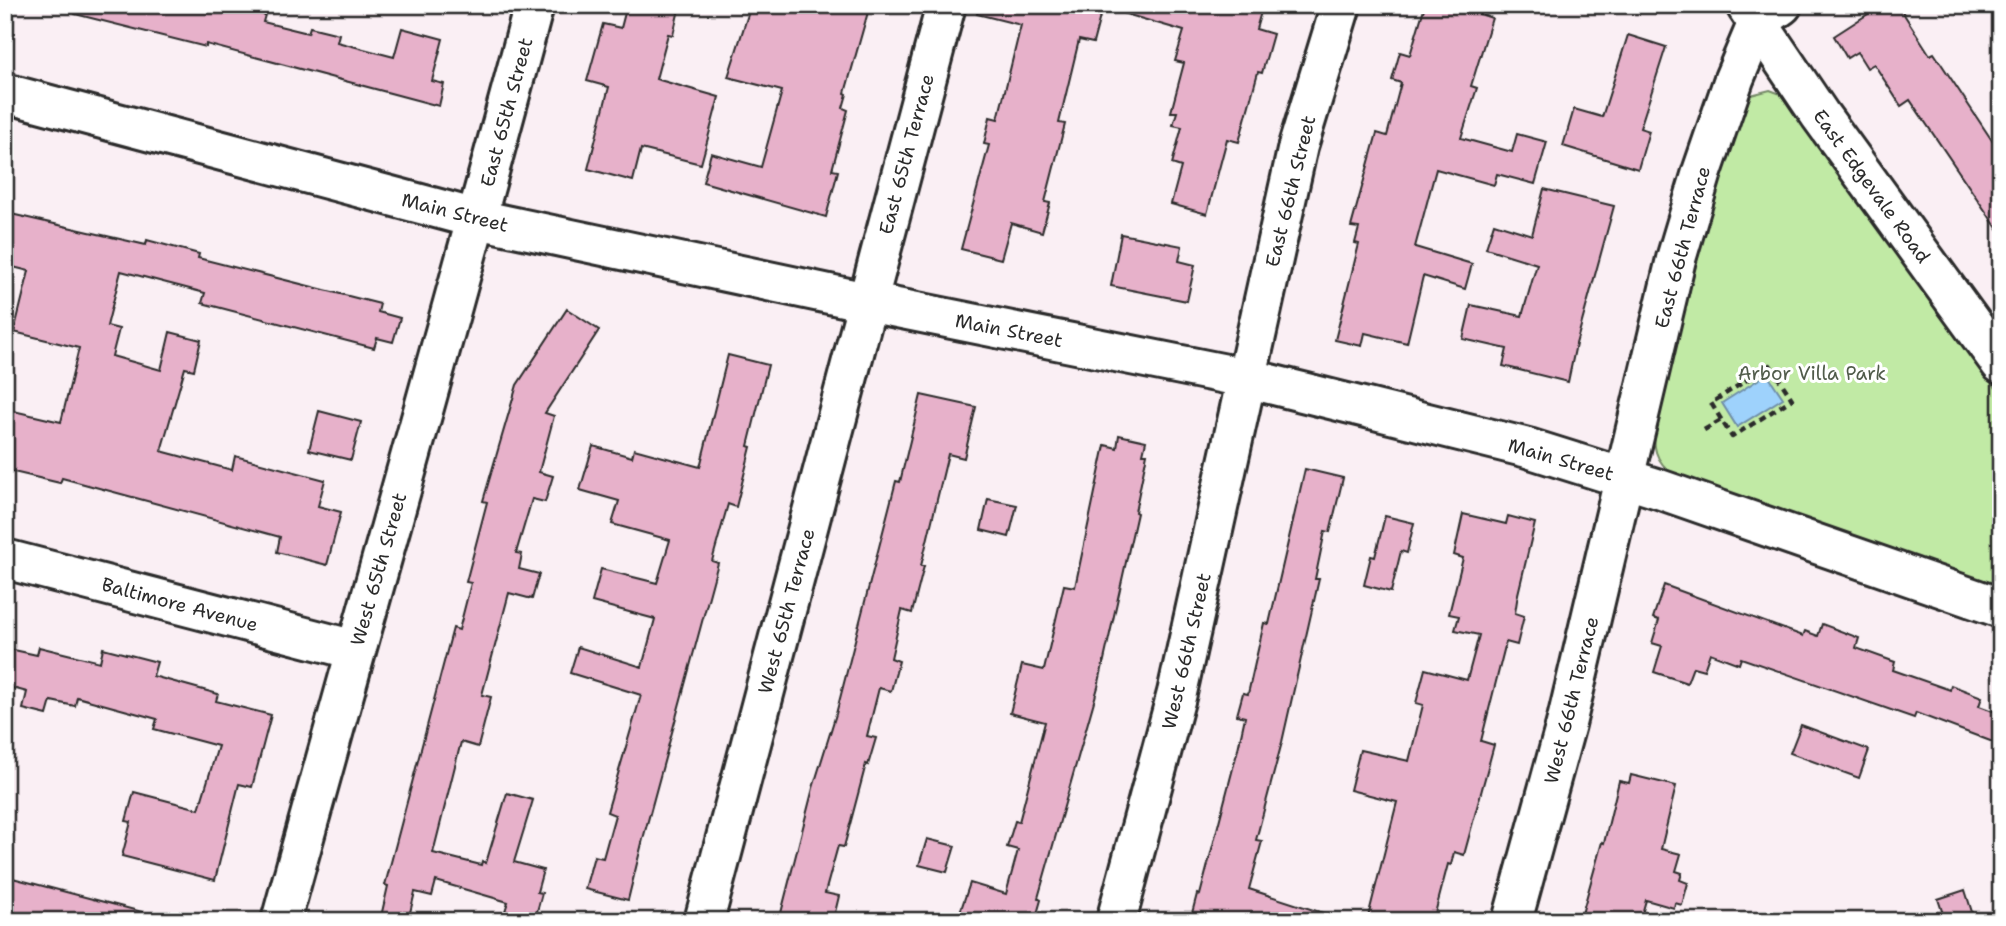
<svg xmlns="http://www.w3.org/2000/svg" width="2006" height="926" viewBox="0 0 2006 926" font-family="'Shantell Sans',sans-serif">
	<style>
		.green { fill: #c1eaa5; stroke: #768a68; stroke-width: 2 }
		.water { fill: #9ed2fc; stroke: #708fa8; stroke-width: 2 }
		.building { fill: #e7b1ca; stroke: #2b2b2b; stroke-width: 2 }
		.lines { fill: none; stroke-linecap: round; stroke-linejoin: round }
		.minor-casing { stroke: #2b2b2b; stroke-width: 44 }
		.path { stroke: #2b2b2b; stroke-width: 4.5; stroke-dasharray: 7 5; stroke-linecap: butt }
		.minor { stroke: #fff; stroke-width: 38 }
		.labels { text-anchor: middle; stroke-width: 6; stroke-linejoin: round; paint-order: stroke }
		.street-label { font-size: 19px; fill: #2b2b2b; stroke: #fff }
		.park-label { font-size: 19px; fill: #505b4a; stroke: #fff }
	</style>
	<rect width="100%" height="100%" fill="#faeff4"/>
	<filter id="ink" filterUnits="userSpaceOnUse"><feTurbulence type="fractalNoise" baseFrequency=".0143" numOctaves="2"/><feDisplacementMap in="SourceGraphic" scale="14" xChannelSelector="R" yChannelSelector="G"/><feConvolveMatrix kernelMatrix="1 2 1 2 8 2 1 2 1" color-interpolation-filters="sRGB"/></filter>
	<g filter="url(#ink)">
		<path class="green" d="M1770 90 1786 96 2001 395V592L1788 513 1675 475C1654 462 1652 445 1656 422L1712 202 1744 104 1751 95Z"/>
		<polygon class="water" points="1767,374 1783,398 1737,427 1722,403"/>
		<g class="building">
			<polygon points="76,5 253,5 251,11 265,15 263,22 308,33 310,27 339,34 337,42 394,57 402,28 443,39 432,81 444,84 439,106 206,44 206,47 75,14"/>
			<polygon points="627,5 680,5 673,35 668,34 656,79 719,97 701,164 641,149 633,181 588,169 609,87 587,81 603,24 621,28"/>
			<polygon points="751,5 870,5 845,93 847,94 843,108 848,110 832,170 838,171 826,217 703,182 711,153 761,167 782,91 728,77"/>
			<polygon points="978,5 1103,5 1093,43 1079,40 1059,123 1065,124 1045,202 1050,203 1042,232 1011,223 1001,259 961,249 989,145 984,144 990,117 998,119 1021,25 977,14"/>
			<polygon points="1120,5 1263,5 1256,29 1273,34 1262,73 1258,72 1239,142 1227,139 1207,214 1171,204 1181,167 1172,164 1182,127 1173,125 1177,112 1171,112 1184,63 1175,61 1184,31 1119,12"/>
			<polygon points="1425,5 1452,5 1492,18 1471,86 1477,88 1461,138 1512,152 1517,134 1547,142 1535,184 1497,174 1494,185 1436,169 1415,247 1472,264 1465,289 1423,276 1407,343 1365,333 1362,346 1335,340 1359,244 1355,243 1359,228 1351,227 1377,133 1387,136 1401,83 1392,80 1400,52 1410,55"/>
			<polygon points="1882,5 1898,5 1930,55 1934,53 2001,154 2001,234 1910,100 1901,106 1874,64 1867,68 1857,52 1847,58 1834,36"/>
			<polygon points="1628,35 1666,47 1640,128 1649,131 1638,169 1563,146 1574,109 1602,117"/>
			<polygon points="1544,189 1614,206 1576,344 1568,382 1503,366 1507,349 1463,339 1471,305 1522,316 1537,264 1486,248 1494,223 1532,235"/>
			<polygon points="11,214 146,245 147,240 199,254 198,258 380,304 378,312 400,318 393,342 377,338 374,348 202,303 205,293 121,271 107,326 119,329 112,356 161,370 170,332 201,340 194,370 185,368 161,451 232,470 235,456 325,480 318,506 341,512 327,565 277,552 280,537 62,478 60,483 5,470 5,409 61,422 79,348 14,332 29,271 5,265 5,238"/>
			<polygon points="1121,234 1182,246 1179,261 1195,265 1187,301 1111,286"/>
			<polygon points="567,309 599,330 545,413 554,416 539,472 553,476 545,502 532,499 516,553 522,554 519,569 539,574 532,599 509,593 482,695 491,697 478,747 461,742 433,853 481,865 482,861 486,863 507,793 533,800 514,862 543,870 537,892 542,893 535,919 505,911 508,902 436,881 432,896 415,892 408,921 380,921 388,886 385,885 453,628 459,630 471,583 466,582 487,502 483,501 517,385"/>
			<polygon points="728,355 768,365 748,446 751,447 736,507 728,504 712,561 718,563 643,839 628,900 585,889 594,856 603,858 615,815 607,812 641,695 570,673 578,647 642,667 655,619 592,602 601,569 657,583 670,540 612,524 619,501 580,490 593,446 632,457 634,449 700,467"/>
			<polygon points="921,395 976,407 964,458 948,454 921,566 924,566 912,613 902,610 891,658 899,661 891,691 879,688 867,736 876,738 868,765 866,764 844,847 838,846 825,893 839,896 833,921 797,921 780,917 813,788 836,714 896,481 900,482"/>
			<polygon points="319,411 361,422 351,460 309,450"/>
			<polygon points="1119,435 1146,441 1143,454 1147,454 1135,512 1137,513 1098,687 1038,898 1041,900 1035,921 957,921 970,883 1006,894 1018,850 1007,847 1015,821 1019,822 1045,722 1010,713 1022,665 1044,670 1064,585 1075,587 1105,445 1117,448"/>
			<polygon points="1305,469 1343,478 1330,532 1325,531 1315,579 1319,579 1282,742 1256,840 1262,841 1249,889 1332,916 1331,921 1190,921 1197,894 1200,895 1238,749 1245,717 1237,715 1243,693 1248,694 1264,623 1269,624"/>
			<polygon points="988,499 1017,505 1009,537 981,530"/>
			<polygon points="1463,514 1506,524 1508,516 1535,523 1518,594 1515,613 1524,616 1517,645 1506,642 1481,741 1494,745 1464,855 1454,852 1451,865 1448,864 1433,921 1367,921 1397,802 1350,790 1360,750 1409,761 1423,705 1416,703 1425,669 1467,680 1479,635 1455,630 1459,616 1449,614 1463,558 1454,555"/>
			<polygon points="1385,516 1414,523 1407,553 1401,551 1391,592 1364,585 1371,556 1375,557"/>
			<polygon points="1664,585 1803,636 1805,631 1818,636 1822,624 1859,638 1856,648 1895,662 1893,670 1950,690 1951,685 1982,697 1979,706 2001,714 2001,745 1916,713 1914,718 1741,658 1739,664 1710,653 1704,670 1693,667 1687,683 1654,672 1662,646 1652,643 1659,620 1653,618"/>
			<polygon points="39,647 100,662 103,648 157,662 153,676 218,694 216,701 271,715 252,787 239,784 215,880 122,856 131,822 126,821 134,792 199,809 218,746 154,729 157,719 77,697 75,706 51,701 47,715 23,709 27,692 5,686 5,648 37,655"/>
			<polygon points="1801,725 1869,750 1859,778 1790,753"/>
			<polygon points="1631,775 1676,786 1661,849 1681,854 1676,871 1682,873 1680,880 1688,883 1682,905 1675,903 1674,908 1646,900 1640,921 1580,921 1602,842 1604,843 1619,781 1629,783"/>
			<polygon points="927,839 955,846 947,872 919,865"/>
			<polygon points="5,876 146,913 145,921 5,921"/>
			<polygon points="1965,890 1972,912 1945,920 1938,899"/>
		</g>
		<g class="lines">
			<g class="minor-casing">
				<g id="minor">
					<polyline points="1747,7 1820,115 2001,364"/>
					<polyline points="5,93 477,219 867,302 1246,378 1528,448 1659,489 2001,608"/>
					<polyline points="5,559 355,650"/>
					<path d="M281 921C365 615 453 311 534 5"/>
					<polyline points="704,921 946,5"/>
					<polyline points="1116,921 1177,693 1298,146 1341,5"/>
					<polyline points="1512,921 1566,724 1676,259 1702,172 1734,79 1758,22 1782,5"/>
				</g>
			</g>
			<g class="path">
				<polygon points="1770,365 1792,399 1732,437 1711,403"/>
				<polyline points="1704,430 1721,420"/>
			</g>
			<use href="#minor" class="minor"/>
		</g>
	</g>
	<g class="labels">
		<g class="street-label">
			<text transform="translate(506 112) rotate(-75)" y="7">East 65th Street</text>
			<text transform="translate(906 154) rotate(-75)" y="7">East 65th Terrace</text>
			<text transform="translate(1872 186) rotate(54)" y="7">East Edgevale Road</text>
			<text transform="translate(1290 191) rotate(-76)" y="7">East 66th Street</text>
			<text transform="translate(455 212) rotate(14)" y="7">Main Street</text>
			<text transform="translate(1682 247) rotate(-75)" y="7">East 66th Terrace</text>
			<text transform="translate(1009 330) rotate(11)" y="7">Main Street</text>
			<text transform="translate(1561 459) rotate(16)" y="7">Main Street</text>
			<text transform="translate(378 569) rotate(-74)" y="7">West 65th Street</text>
			<text transform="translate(180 604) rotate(15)" y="7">Baltimore Avenue</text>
			<text transform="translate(786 611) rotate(-75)" y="7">West 65th Terrace</text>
			<text transform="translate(1186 651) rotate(-77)" y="7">West 66th Street</text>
			<text transform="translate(1571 700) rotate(-76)" y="7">West 66th Terrace</text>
		</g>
		<g class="park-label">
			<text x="1812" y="380">Arbor Villa Park</text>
		</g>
	</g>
	<rect width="2006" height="926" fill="none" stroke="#fff" stroke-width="28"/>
	<rect x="14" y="14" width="1978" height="898" fill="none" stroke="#2b2b2b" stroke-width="2.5" filter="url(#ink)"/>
</svg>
